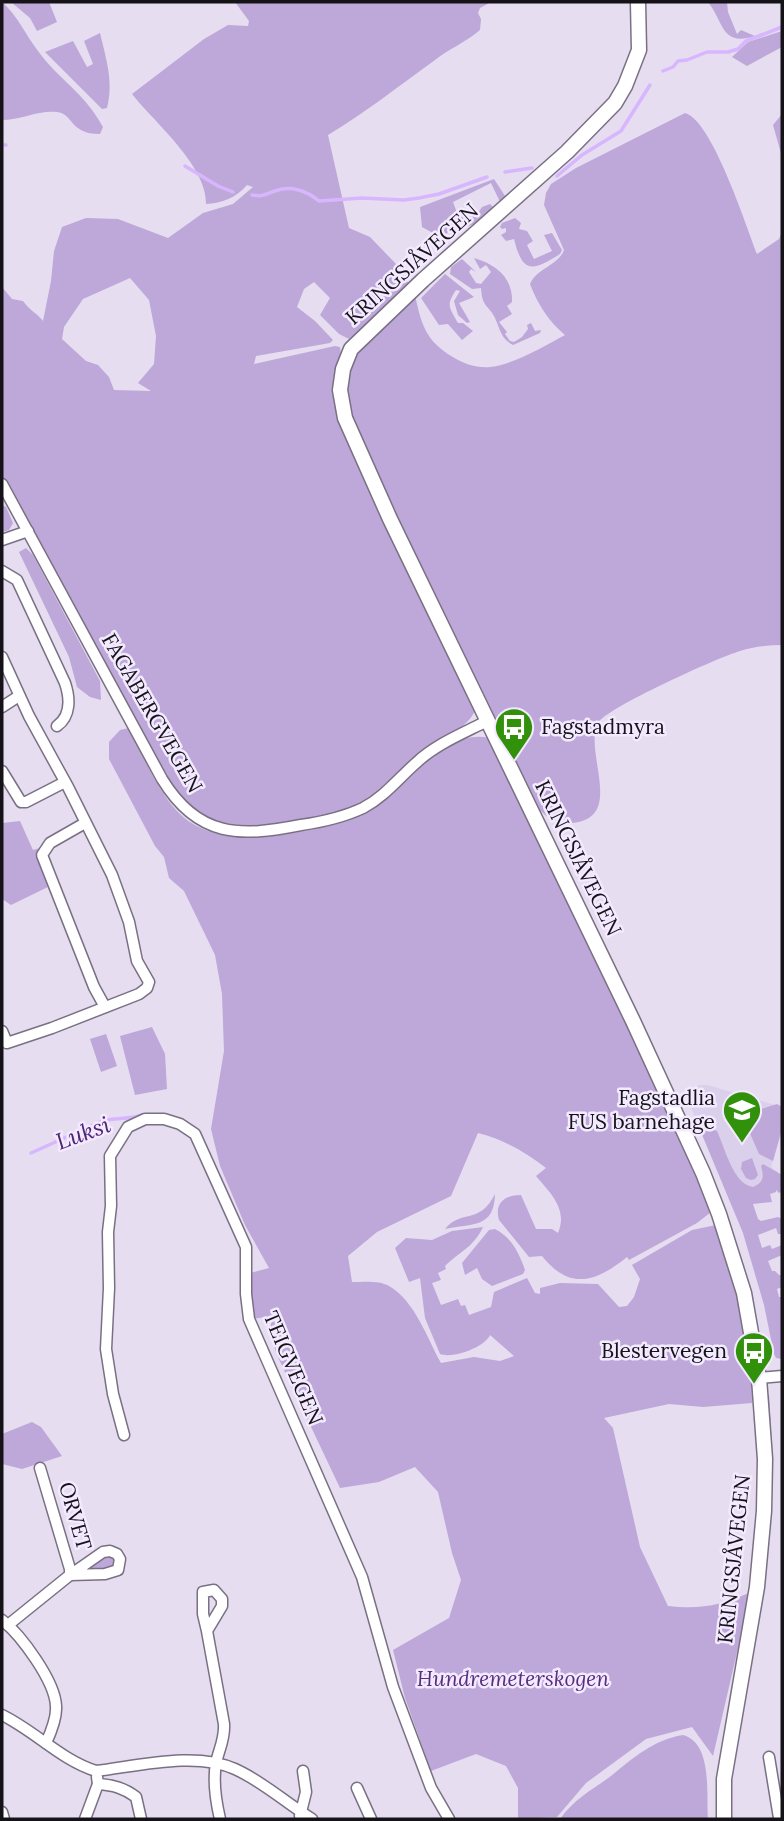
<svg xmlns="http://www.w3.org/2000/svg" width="784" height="1821" viewBox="0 0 784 1821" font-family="Lora,serif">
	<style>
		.built { fill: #dbd0eb }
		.green { fill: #bea7d9; fill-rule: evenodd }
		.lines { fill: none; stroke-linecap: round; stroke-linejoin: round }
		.stream { stroke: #d7b6fe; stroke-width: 3.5 }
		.street-casing { stroke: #797183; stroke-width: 13 }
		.secondary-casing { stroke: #797183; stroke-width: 17 }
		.street { stroke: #fff; stroke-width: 10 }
		.secondary { stroke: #fff; stroke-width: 14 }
		.labels { text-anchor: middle; stroke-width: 5; stroke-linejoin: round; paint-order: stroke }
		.street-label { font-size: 21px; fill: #151218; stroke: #f3eaff }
		.poi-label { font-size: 21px; fill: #151218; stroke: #f3eaff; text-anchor: end }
		.park-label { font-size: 21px; font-style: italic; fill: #582e7f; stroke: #f3eaff }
		.water-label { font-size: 23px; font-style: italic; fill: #502575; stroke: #f3eaff }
	</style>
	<rect width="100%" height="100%" fill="#e6ddf1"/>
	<polygon class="built" points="699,1085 708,1085 782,1107 782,1129 771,1167 782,1175 782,1191 779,1193 775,1188 731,1203 686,1096"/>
	<g class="green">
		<path d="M2 2C18 16 25 34 38 51 59 80 84 92 103 127L100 134C69 134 74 114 57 112 39 110 20 120 2 120Z"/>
		<polygon points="11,2 49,2 57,22 37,31 30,18"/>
		<path d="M235 2H491L480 8 478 13 481 19 480 30C466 42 449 49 435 60 399 86 366 112 328 135L349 228 370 237 397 265 410 286 349 339 339 334 320 315 330 298 314 282 304 289 297 307 315 321 333 340 330 343 256 356 254 364 335 346 340 347 341 354 333 384 337 410 476 708C468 731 437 739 419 753 399 769 384 788 361 802 328 822 241 834 205 817 192 810 183 799 173 788L34 531 2 476V287L12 299 23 301C29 310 37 313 43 321L51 281 54 251 62 227 86 218 118 219 168 238 203 213 233 204 253 187 247 185C236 198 222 203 206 204 207 166 155 123 132 94L204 39 228 25 248 26 249 21ZM130 278 149 300 156 336 154 364 138 383 151 391 114 390 109 377 98 365 86 361 62 339 64 327 83 299Z"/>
		<path d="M708 2H727L728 12 737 34 741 30 755 36C721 47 724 22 708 2Z"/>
		<polygon points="782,31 782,47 747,66 732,57 748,42"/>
		<path d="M100 33C106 59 114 82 107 108L102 109 45 52 73 41 87 67 93 64 84 41Z"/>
		<path d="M685 113C712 120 746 226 757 254L779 239 782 232V645C768 645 753 647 740 651 719 657 606 708 598 723 583 752 626 818 572 823 559 825 548 819 540 810L362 443 347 402V378L355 354 415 295C422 328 427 343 458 360 468 365 478 368 490 367 510 366 547 345 565 335 549 322 537 303 530 284 537 268 559 265 564 250L544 205 546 193 551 184 576 168Z"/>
		<polygon points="782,114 782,157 773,125"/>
		<polygon points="494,179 507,199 501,204 491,183 453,202 457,213 453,216 460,215 466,218 478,213 482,207 490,204 493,207 476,223 460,230 458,227 452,228 442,238 422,227 420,207"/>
		<path d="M515 218 521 223 519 229 527 231 533 241 527 245 534 259 552 251 544 235 552 233 562 250 560 254C534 270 523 276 514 239L506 241 501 235 506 232V228L502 229 500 227 502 223Z"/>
		<path d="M474 258C495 264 513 277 512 302L507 306 512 314 499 322 507 332 505 334 510 341 514 342 522 337 528 329 527 325 531 323 535 331 541 330 540 333 513 345C501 339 500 329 495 318 489 305 482 308 481 288L472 289 450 274 451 267 462 259 476 272 471 269 469 272 476 283 481 284 491 272 486 265 480 269Z"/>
		<path d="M445 274 474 297 459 303 470 322 467 323 458 315 454 301 460 291 456 290C446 305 449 307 458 323H463L473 331 462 340 448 324 439 325 421 298Z"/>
		<polygon points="2,505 6,507 13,523 9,530 2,532"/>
		<polygon points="26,548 33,555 100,681 101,700 90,697 77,687 69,657 19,552"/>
		<path d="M129 728C143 755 156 788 177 811 209 845 263 839 304 831 328 826 354 822 375 808 406 785 445 728 489 738L525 806 690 1158 711 1212 697 1223 629 1260 627 1257C596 1282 570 1291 542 1256L529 1257 499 1220C494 1203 505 1195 521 1195L536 1229H552L558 1233C568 1209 551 1194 536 1176L546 1168C527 1153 503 1139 478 1133L451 1196 377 1232 348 1256 352 1282C363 1282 379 1280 389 1286 415 1301 427 1338 441 1363L474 1357 500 1361 514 1356 490 1335C485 1347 453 1359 440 1354L425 1318 420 1278 409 1282 395 1248 406 1238 432 1240 452 1231 483 1227C474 1247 459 1252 445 1266L446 1269 438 1273 441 1280 432 1283 441 1305 458 1299 461 1306 465 1305 469 1315 491 1307 494 1292 527 1278 535 1293 540 1294V1288L560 1283 598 1284 619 1307 627 1306 634 1297 640 1279 632 1265 692 1230 716 1225 742 1313 751 1364 752 1403 703 1407 669 1404 604 1418 613 1428 640 1547 668 1606C700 1610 722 1605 751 1592L713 1756 692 1727 646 1739 586 1783 557 1817 518 1819V1788L506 1766 476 1754 431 1771 405 1698 393 1650 449 1618 461 1580 452 1553 438 1492 415 1467 379 1482 340 1488 276 1353 270 1332 272 1316 253 1319 250 1273 269 1268 245 1225 220 1166 211 1129 224 1051 222 994 215 955 184 891 169 878 164 857 155 846 109 759V742L120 730Z"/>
		<polygon points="20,821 33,850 40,848 38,854 52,885 11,905 2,899 2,823"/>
		<polygon points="152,1027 165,1054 167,1089 135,1095 120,1036"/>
		<polygon points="106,1034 117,1066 101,1072 90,1039"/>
		<polygon points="777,1104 782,1107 782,1129 773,1161 759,1154 742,1115"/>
		<path d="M708 1121 711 1129 717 1131C725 1148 733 1184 753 1187 764 1182 764 1177 761 1166L763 1164 782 1175V1191L779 1193 776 1190V1192L770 1194 772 1202 753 1204 758 1219 761 1221 778 1217 782 1219V1234H778L776 1228 758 1235 762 1248 770 1245 772 1249 782 1245V1255L768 1261 772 1271H775L779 1275H782V1287L777 1289 779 1297H782V1359L776 1358 774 1354 764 1305 743 1233 698 1125Z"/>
		<polygon points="752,1158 758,1175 755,1179 751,1180 746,1178 741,1169 742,1162"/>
		<path d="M495 1194C494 1229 472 1223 445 1229 461 1209 480 1225 495 1194Z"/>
		<path d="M495 1229C512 1238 519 1253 525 1270L523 1274 492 1286 482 1279 477 1268 465 1275 462 1263 489 1230Z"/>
		<polygon points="769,1394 773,1466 768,1524 767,1398"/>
		<polygon points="32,1422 41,1427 62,1456 22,1469 2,1464 2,1434"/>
		<polygon points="104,1556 115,1557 113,1569 85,1570"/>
		<path d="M683 1735C713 1743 706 1795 708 1819H560C574 1799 592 1790 611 1776 633 1758 653 1740 683 1735Z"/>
	</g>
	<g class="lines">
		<g class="stream">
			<polyline points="663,71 673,67 678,61 687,60 707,52 728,52 738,49 746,41 782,27"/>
			<polyline points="2,145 6,145"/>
			<polyline points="185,166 218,186 233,192"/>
			<polyline points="505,172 532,168"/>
			<polyline points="557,176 582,155 621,131 650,85"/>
			<path d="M252 195C263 197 265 194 275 191 291 185 307 191 319 201L362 198 404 200 419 198 439 194 487 177"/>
			<path d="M31 1153 102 1121C116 1117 128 1120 142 1115"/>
		</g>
		<g class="street-casing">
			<g id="street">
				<path d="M2 484 162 779C198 838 240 837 301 825 322 822 344 817 363 808 384 797 398 779 416 763 436 744 464 733 489 720"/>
				<polyline points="2,540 28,531"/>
				<path d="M2 571 17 580 65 683C70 698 71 716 57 726"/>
				<polyline points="2,657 29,716 68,787 112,875 129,922 137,961 149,982 147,988 139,994 52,1028 7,1043 2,1031"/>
				<polyline points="2,707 19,696"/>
				<polyline points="2,771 21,802 26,802 65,782"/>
				<polyline points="85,823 50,843 42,855 94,987 105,1007"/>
				<polyline points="759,1378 782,1376"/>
				<polyline points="124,1435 113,1394 106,1349 109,1288 108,1232 111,1206 110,1156 128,1127 145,1119 164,1119 180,1124 195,1134 246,1247 246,1294 249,1319 362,1577 393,1687 431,1788 449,1819"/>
				<polygon points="110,1551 117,1554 120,1559 118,1570 105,1574 70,1575 103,1552"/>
				<path d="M2 1620C21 1635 55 1681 56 1706 57 1718 51 1732 46 1743"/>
				<polyline points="8,1625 70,1575 70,1569 40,1468"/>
				<path d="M207 1631 203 1614V1592L214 1590 222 1599V1606L207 1631 224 1724C225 1739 219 1749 216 1763 213 1780 216 1802 220 1819"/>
				<path d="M2 1715C35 1731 61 1760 96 1771 138 1766 196 1751 235 1769 262 1781 286 1803 312 1819"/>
				<polyline points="769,1757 779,1818"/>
				<path d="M98 1784C113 1785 124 1788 136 1797L141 1819"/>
				<polyline points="357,1788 371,1819"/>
				<polyline points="2,1812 4,1819"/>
				<polyline points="300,1816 306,1792 303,1771"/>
				<polyline points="85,1819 98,1784 97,1777"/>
			</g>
		</g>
		<g class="secondary-casing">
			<polyline id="secondary" points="638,2 639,50 625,86 615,103 567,152 423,280 351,349 343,369 340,390 345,418 390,519 633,1021 703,1173 719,1214 744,1293 759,1378 765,1459 764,1511 757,1587 724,1779 724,1819"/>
		</g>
		<use href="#street" class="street"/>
		<use href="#secondary" class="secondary"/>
	</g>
	<defs>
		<g id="bus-pin" transform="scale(2.0125)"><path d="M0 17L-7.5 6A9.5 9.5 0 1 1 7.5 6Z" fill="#32910b" stroke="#f3eaff"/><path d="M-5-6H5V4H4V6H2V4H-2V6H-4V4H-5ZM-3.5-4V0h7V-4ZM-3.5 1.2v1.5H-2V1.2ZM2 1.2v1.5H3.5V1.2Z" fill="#fff"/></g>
		<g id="school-pin" transform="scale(2.0125)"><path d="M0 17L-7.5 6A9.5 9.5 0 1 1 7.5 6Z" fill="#32910b" stroke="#f3eaff"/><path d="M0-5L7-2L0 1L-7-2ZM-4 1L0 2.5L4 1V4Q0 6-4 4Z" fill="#fff"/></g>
	</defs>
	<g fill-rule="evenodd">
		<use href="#bus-pin" x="514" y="727"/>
		<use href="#school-pin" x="742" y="1110"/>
		<use href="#bus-pin" x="754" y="1351"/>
	</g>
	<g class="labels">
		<g class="street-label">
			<text transform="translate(412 264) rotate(-42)" y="7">KRINGSJÅVEGEN</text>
			<text transform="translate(152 713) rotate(60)" y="7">FAGABERGVEGEN</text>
			<text transform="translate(578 858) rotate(64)" y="7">KRINGSJÅVEGEN</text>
			<text transform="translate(293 1368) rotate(67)" y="7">TEIGVEGEN</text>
			<text transform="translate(75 1516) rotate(74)" y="7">ORVET</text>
			<text transform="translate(734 1559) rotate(-84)" y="7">KRINGSJÅVEGEN</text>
		</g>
		<g class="poi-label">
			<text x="541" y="734" text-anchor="start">Fagstadmyra</text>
			<text x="715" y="1105">Fagstadlia<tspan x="715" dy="24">FUS barnehage</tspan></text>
			<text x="727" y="1358">Blestervegen</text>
		</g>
		<g class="park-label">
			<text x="513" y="1686">Hundremeterskogen</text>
		</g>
		<g class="water-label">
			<text transform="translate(83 1133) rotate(-20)" y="8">Luksi</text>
		</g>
	</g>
	<rect width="784" height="1821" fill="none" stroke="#151218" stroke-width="7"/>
</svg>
